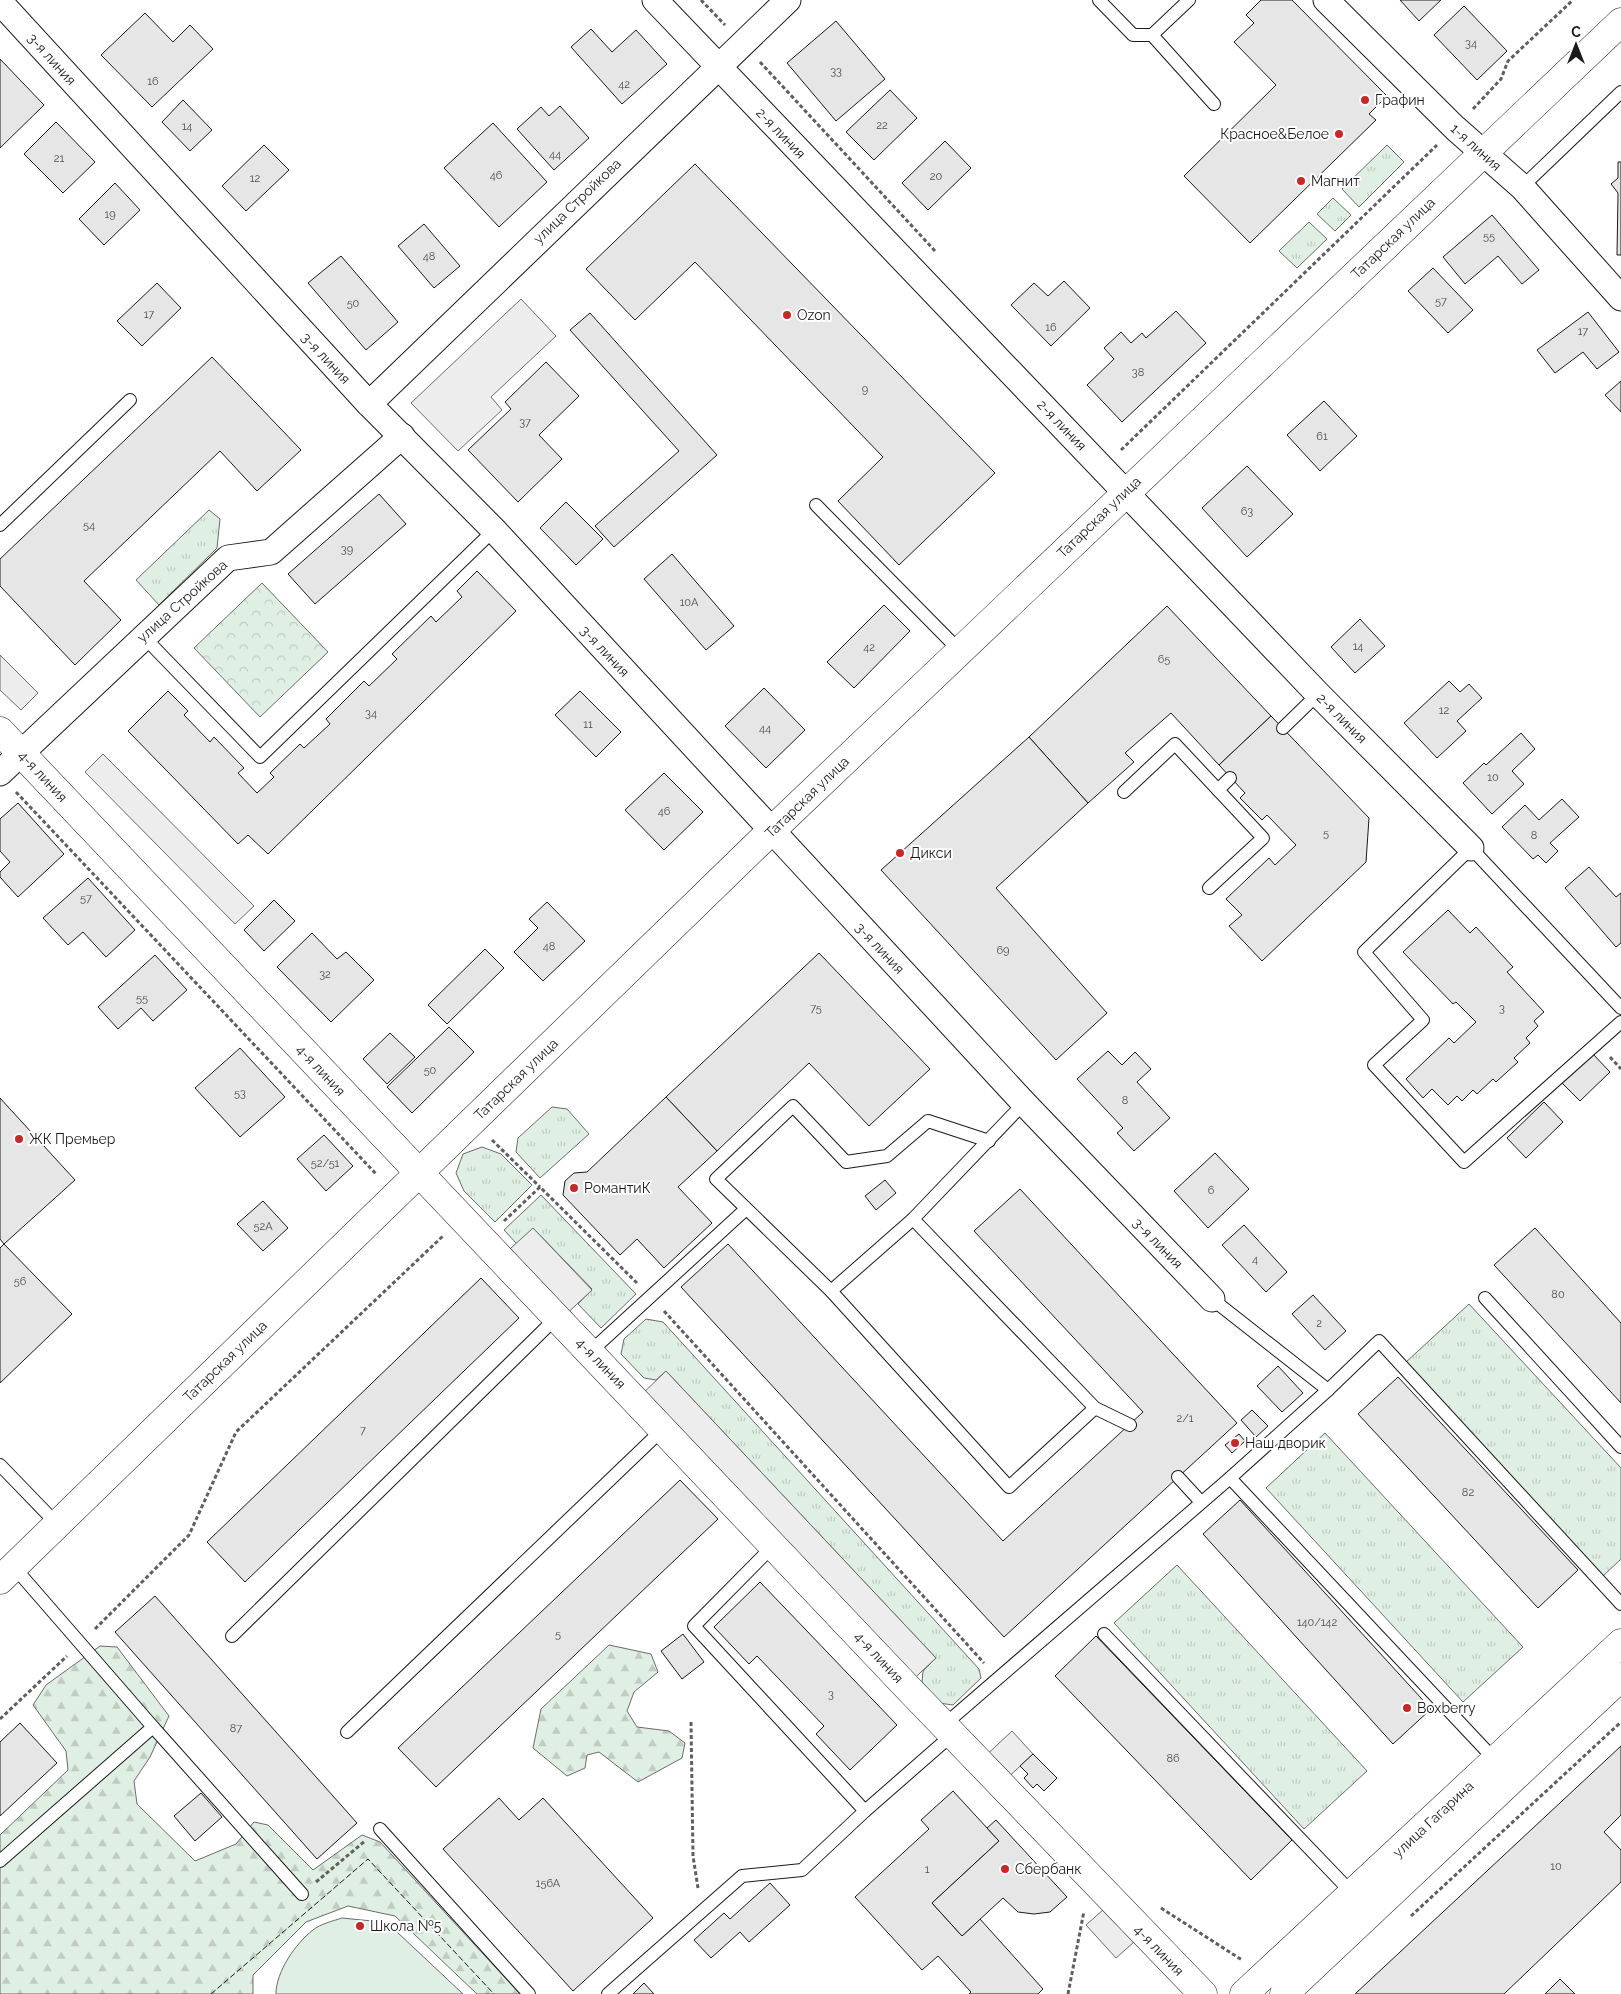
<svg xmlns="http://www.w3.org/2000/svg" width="1621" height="1994" viewBox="0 0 1621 1994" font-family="Raleway,sans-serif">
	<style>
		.grass { fill: url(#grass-tufts); stroke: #6a6a6a }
		.forest { fill: url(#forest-firs); stroke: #6a6a6a }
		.park { fill: url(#park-crowns); stroke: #6a6a6a }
		.pitch { fill: #e0efe3; stroke: #6a6a6a }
		.parking { fill: #ededed; stroke: #6a6a6a }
		.building { fill: #e6e6e6; stroke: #1a1a1a }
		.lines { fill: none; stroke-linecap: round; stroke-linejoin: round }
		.lane-casing { stroke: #1a1a1a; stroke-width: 14 }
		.street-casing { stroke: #1a1a1a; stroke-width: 27 }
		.secondary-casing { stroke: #1a1a1a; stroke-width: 29 }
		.path { stroke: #5f5f5f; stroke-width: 3; stroke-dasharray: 4 2.5; stroke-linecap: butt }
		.lane { stroke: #fff; stroke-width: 12 }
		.street { stroke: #fff; stroke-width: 25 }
		.secondary { stroke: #fff; stroke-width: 28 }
		.fence { stroke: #1a1a1a; stroke-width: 1; stroke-dasharray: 6 2.5; stroke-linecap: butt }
		.poi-dot { fill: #c62828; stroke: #fff; stroke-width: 2 }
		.labels { text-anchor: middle; stroke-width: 4; stroke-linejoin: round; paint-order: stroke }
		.number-label { font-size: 11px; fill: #4d4d4d }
		.street-label { font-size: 14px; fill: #1a1a1a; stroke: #fff }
		.poi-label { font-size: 14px; fill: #1a1a1a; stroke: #fff; text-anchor: start }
	</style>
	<defs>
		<pattern id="grass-tufts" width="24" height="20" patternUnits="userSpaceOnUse" patternTransform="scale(1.25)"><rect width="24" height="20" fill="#e0efe3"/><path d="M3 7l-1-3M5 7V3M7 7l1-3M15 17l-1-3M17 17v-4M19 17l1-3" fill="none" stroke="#c0ccc2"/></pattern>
		<pattern id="forest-firs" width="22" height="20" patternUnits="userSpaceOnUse" patternTransform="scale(1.25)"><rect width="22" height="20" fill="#e0efe3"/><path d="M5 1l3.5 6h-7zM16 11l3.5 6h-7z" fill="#c0ccc2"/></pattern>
		<pattern id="park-crowns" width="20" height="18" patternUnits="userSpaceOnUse" patternTransform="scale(1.25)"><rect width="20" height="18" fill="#e0efe3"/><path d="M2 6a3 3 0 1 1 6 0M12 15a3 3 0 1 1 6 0" fill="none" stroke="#c0ccc2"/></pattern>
	</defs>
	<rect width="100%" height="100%" fill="#fff"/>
	<g class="grass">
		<polygon points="1387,145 1404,162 1359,207 1342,189"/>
		<polygon points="1333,198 1351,215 1335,231 1317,214"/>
		<polygon points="1309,222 1327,239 1297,268 1279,251"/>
		<polygon points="209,510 220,519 217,548 159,605 136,580"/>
		<polygon points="552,1107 567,1109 589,1134 540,1178 516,1152 518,1138"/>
		<polygon points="482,1147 501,1154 532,1185 495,1222 464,1191 456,1173 463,1154"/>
		<polygon points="541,1195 636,1294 601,1328 578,1304 592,1289 533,1228 517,1244 504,1230"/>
		<polygon points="1469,1304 1621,1468 1621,1559 1602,1577 1405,1363"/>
		<polygon points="646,1319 663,1322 979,1669 981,1678 953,1705 939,1703 922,1682 923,1671 936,1658 666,1371 656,1380 644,1378 621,1354 624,1339"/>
		<polygon points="1325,1433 1523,1647 1463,1702 1266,1488"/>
		<polygon points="1177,1565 1367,1771 1304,1829 1114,1623"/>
	</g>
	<g class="forest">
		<polygon points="609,1645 651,1654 658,1672 634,1692 627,1711 637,1727 669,1731 685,1743 682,1758 638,1782 599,1752 587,1755 585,1768 567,1776 533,1748 541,1709"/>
		<polygon points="100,1646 117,1647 169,1716 150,1757 134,1781 137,1804 195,1861 236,1844 254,1822 268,1825 313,1870 362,1835 380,1842 520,1994 477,1994 395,1916 348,1906 306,1922 253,1975 253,1994 0,1994 0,1835 68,1770 66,1751 33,1705 46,1685"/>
	</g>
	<polygon class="park" points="262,583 328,652 260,717 194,648"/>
	<path class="pitch" d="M342 1918 372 1921 397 1932 463 1994H276C276 1972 295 1944 313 1930 320 1924 333 1921 342 1918Z"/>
	<g class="parking">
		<polygon points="521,299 556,336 491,397 502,410 458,451 411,403"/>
		<polygon points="0,655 38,693 21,710 0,690"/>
		<polygon points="103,754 254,906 235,924 85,772"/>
		<polygon points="533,1228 592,1290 560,1320 500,1258"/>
		<polygon points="666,1371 936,1658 906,1686 636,1400"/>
		<polygon points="1012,1731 1033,1754 1001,1784 979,1762"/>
		<polygon points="1113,1901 1143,1934 1116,1958 1086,1925"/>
	</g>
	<g class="building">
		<polygon points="1261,0 1292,0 1387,96 1369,114 1376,120 1250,243 1184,176 1276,85 1234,42 1254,23 1246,15"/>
		<polygon points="1400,0 1441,0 1419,21"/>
		<polygon points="1464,6 1507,51 1477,80 1434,35"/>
		<polygon points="145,13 173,42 190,25 213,49 152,107 101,55"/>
		<polygon points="836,21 885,79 836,121 787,63"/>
		<polygon points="591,29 612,52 636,30 667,64 622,104 571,47"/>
		<polygon points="0,59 44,105 0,148"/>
		<polygon points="890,90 917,118 874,160 846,132"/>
		<polygon points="183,100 212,130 190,151 162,122"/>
		<polygon points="560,106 589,138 554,170 517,129 541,107 549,116"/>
		<polygon points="56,122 95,162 63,193 24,154"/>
		<polygon points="493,123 547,182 499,227 444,168"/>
		<polygon points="945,141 971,168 928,210 902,183"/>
		<polygon points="264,145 289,170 246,211 222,186"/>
		<polygon points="1618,162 1621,162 1621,255 1617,255 1618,193 1611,184 1618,178"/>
		<polygon points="695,164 995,473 899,565 838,501 883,457 695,262 635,320 586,269"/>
		<polygon points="115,183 140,210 104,245 79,219"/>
		<polygon points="1492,215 1539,270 1522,284 1498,256 1465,284 1443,257"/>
		<polygon points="424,224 460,266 434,288 398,246"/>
		<polygon points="341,256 398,322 366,350 308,283"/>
		<polygon points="1433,268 1473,310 1448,333 1408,291"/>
		<polygon points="1064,281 1090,308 1051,346 1011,305 1034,283 1048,296"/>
		<polygon points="157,283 181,308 142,346 117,321"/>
		<polygon points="1176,311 1206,343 1122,422 1087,385 1114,359 1104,348 1121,332 1131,343 1142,333 1146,338"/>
		<polygon points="1588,312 1619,352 1597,369 1583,352 1555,373 1537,350"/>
		<polygon points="590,313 717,455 614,547 595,526 679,451 570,330"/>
		<polygon points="212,357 301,450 257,491 220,451 84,581 121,620 75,665 0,586 0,559"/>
		<polygon points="546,362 579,396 539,435 562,459 518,502 468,450 511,409 505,402"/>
		<polygon points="1621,381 1621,412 1605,395"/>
		<polygon points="1324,401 1357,436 1320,471 1287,435"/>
		<polygon points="1247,466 1293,514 1247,557 1202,508"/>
		<polygon points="379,494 406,524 315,604 288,574"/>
		<polygon points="566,502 603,539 576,565 540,528"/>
		<polygon points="672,554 734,626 706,650 644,579"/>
		<polygon points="477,571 516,611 268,854 248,835 238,844 128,731 168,691 188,711 184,715 210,742 214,737 244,768 238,773 257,793 274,777 270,773 300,744 304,748 330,724 326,719 364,681 369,686 397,659 392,654 431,616 436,622 462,597 457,591"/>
		<polygon points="884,605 910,631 854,688 827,662"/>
		<polygon points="1167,606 1271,716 1219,765 1171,713 1125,753 1134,762 1088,803 1029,737"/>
		<polygon points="1360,619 1385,646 1355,673 1331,647"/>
		<polygon points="1449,681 1460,692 1469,684 1482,698 1457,721 1466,731 1437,758 1404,723"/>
		<polygon points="764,688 805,730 766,768 725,726"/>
		<polygon points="580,691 621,732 596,757 555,715"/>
		<polygon points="1271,716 1369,818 1366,862 1262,961 1229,926 1242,915 1226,899 1269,858 1275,865 1296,845 1267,815 1262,820 1240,798 1245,793 1219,765"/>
		<polygon points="1521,733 1535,749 1512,771 1524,784 1492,814 1463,783 1484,763 1486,765"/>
		<polygon points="1029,737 1088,803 996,888 1107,1013 1056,1060 881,870"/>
		<polygon points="664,773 703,812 664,850 625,810"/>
		<polygon points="1562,799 1579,817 1550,843 1558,851 1546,863 1538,855 1533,859 1502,827 1525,805 1539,820"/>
		<polygon points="18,803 64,854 18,897 0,877 0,872 10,862 0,851 0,819"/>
		<polygon points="1589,867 1616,897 1621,893 1621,943 1616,947 1565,888"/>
		<polygon points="88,878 135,930 106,957 83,932 68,945 43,918"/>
		<polygon points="274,900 295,921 264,951 244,930"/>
		<polygon points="547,902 585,941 543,981 514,952 538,928 529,919"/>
		<polygon points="1448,910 1470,933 1476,927 1513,967 1507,972 1544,1012 1534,1021 1538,1026 1526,1038 1530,1043 1514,1058 1518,1062 1496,1082 1493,1079 1477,1094 1473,1090 1462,1101 1457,1096 1448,1105 1432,1089 1423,1098 1406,1079 1449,1038 1454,1043 1476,1022 1456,1002 1453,1004 1403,952"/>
		<polygon points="312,933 337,959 346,952 374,980 331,1022 277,967"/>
		<polygon points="485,949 504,968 447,1024 428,1005"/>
		<polygon points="819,953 930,1069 869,1126 809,1063 717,1151 666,1097"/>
		<polygon points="155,955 187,990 153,1021 141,1008 118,1029 98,1007"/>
		<polygon points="449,1027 474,1052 412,1113 387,1087"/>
		<polygon points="390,1033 415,1057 387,1084 363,1059"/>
		<polygon points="240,1048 285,1097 240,1137 195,1088"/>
		<polygon points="1108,1051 1122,1065 1135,1052 1151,1069 1137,1082 1170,1118 1134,1151 1117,1133 1123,1128 1077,1079"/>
		<polygon points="1592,1053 1610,1072 1580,1101 1561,1082"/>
		<polygon points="666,1097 717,1151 678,1187 712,1223 664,1268 637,1239 620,1255 563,1195 565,1181 574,1173 587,1172"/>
		<polygon points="0,1098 75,1180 4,1244 0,1239"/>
		<polygon points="1544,1102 1563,1122 1526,1158 1507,1138"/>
		<polygon points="324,1135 353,1166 326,1191 297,1159"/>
		<polygon points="1215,1153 1249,1189 1208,1228 1174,1191"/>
		<polygon points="885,1180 896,1193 876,1210 865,1196"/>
		<polygon points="1020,1189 1237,1423 1004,1637 681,1287 728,1244 1003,1541 1143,1412 974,1231"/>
		<polygon points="263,1201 288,1228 263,1251 237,1224"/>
		<polygon points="1244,1225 1287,1272 1266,1292 1222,1245"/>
		<polygon points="1535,1228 1621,1323 1621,1403 1494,1265"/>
		<polygon points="4,1244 72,1314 0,1383 0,1248"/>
		<polygon points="481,1278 519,1318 245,1582 207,1542"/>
		<polygon points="1313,1295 1346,1331 1325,1350 1292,1314"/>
		<polygon points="1278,1366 1303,1393 1282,1412 1257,1386"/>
		<polygon points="1398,1377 1578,1570 1538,1608 1358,1414"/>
		<polygon points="1252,1410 1268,1426 1256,1437 1241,1420"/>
		<polygon points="1239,1434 1245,1441 1232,1453 1225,1445"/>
		<polygon points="680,1480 718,1519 436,1787 398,1748"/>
		<polygon points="1240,1500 1431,1709 1393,1744 1203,1534"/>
		<polygon points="760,1582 897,1725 850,1770 816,1734 824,1726 757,1656 749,1664 714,1627"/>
		<polygon points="155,1596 357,1823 317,1859 115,1632"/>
		<polygon points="683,1634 704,1662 682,1679 661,1651"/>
		<polygon points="1096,1636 1292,1840 1251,1880 1055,1676"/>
		<polygon points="20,1723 57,1763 0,1816 0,1742"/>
		<polygon points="1621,1746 1621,1815 1604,1832 1621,1850 1621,1882 1504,1994 1355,1994"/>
		<polygon points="1033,1754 1057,1778 1044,1791 1037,1784 1033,1788 1024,1778 1028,1774 1020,1766"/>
		<polygon points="953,1791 999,1841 932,1903 962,1936 980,1919 1043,1989 1038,1994 969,1994 971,1992 938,1956 922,1970 855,1897 929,1829 921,1820"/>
		<polygon points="201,1793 222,1817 195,1841 174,1816"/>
		<polygon points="499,1798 519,1820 543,1798 653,1918 573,1991 443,1849"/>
		<polygon points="996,1820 1067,1897 1050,1912 1034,1914 1018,1912 1003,1898 962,1936 932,1903 999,1841 987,1828"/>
		<polygon points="770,1883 790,1905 749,1942 740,1932 711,1958 694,1940 724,1913 730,1919"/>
		<polygon points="1560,1979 1575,1994 1545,1994"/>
		<polygon points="644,1983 654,1994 633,1994"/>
	</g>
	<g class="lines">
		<g class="lane-casing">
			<g id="lane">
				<polyline points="1099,0 1133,35 1152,35 1189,0"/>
				<polyline points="1152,35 1214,104"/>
				<polyline points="1522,187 1621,92"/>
				<polyline points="816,505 960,651"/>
				<polyline points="0,525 130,400"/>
				<polyline points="143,636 260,757 494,530"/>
				<polyline points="1283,728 1318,694"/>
				<polyline points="1218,790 1230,778"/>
				<polyline points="1124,792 1175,744 1263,838 1209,888"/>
				<polyline points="1621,1008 1471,848 1364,952 1423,1020 1374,1065 1464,1162 1621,1022"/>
				<polyline points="989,1141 928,1121 887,1156 846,1162 793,1106 716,1179 831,1291 1009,1487 1095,1408"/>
				<polyline points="913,1219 1095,1408 1130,1425"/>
				<polyline points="831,1291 913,1219 1024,1103"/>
				<polyline points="1485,1298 1621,1447"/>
				<polyline points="1212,1299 1328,1390"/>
				<polyline points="590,1352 746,1209"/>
				<polyline points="0,1465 58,1525"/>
				<polyline points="1178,1477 1201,1502"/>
				<polyline points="1230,1478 1328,1390 1379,1341 1621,1604"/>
				<polyline points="773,1546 694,1626 865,1811 953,1734"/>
				<polyline points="1104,1634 1353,1894"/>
				<polyline points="232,1636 557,1317"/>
				<polyline points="944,1725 1230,1478 1496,1761"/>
				<polyline points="153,1727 302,1894"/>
				<polyline points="347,1732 663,1429"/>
				<polyline points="380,1829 529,1994"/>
				<polyline points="0,1861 153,1727 14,1567"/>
				<polyline points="608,1994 742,1876 802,1870 865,1811"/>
			</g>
		</g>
		<g class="street-casing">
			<g id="street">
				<polyline points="655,0 1318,694 1471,848"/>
				<polyline points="1326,0 1455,128 1522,187 1621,298"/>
				<polyline points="0,2 369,404 494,530 1024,1103 1212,1299"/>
				<polyline points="369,404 788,0"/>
				<polyline points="0,773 228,558 271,552 402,436"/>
			</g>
		</g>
		<g class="secondary-casing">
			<g id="secondary">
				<polyline points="0,731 906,1686 1203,1994"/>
				<polyline points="0,1580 771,831 1621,22"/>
				<polyline points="1244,1994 1621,1643"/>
				<polyline points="1284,1994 1621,1677"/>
			</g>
		</g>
		<g class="path">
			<polyline points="701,0 725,25"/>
			<polyline points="760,62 936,252"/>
			<polyline points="1473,109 1501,79 1508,61 1573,0"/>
			<polyline points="1121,450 1437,145"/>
			<polyline points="16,792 377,1175"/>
			<polyline points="1610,1057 1621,1069"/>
			<polyline points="492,1140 540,1187"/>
			<polyline points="504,1221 540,1187 637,1283"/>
			<polyline points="664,1311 984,1663"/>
			<polyline points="95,1629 189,1535 236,1432 443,1236"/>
			<polyline points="0,1719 67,1656"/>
			<polyline points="691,1722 693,1856 698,1888"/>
			<polyline points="316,1882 365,1841"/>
			<polyline points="1161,1908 1242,1960"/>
			<polyline points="1411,1916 1621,1722"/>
			<polyline points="1068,1994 1084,1911"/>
		</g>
		<use href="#lane" class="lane"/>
		<use href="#street" class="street"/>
		<use href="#secondary" class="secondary"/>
		<polyline class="fence" points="211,1994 368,1859 494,1994"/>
	</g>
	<g class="poi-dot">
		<circle cx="1365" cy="100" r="5"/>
		<circle cx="1339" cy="134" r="5"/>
		<circle cx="1301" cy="181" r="5"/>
		<circle cx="787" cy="315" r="5"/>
		<circle cx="900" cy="853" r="5"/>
		<circle cx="19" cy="1139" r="5"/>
		<circle cx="574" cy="1188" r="5"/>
		<circle cx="1235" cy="1443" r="5"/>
		<circle cx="1407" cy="1708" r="5"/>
		<circle cx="1005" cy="1869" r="5"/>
		<circle cx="360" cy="1926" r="5"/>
	</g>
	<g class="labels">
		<g class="number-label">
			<text x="1471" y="47">34</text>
			<text x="836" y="75">33</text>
			<text x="153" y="85">16</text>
			<text x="624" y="88">42</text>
			<text x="882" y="129">22</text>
			<text x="187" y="130">14</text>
			<text x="555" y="158">44</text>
			<text x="59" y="162">21</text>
			<text x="496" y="179">46</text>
			<text x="936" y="180">20</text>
			<text x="255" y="182">12</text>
			<text x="110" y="218">19</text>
			<text x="1489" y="240">55</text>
			<text x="429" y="260">48</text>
			<text x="1441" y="305">57</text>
			<text x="353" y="307">50</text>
			<text x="149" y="318">17</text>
			<text x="1051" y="331">16</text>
			<text x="1583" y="335">17</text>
			<text x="1138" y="376">38</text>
			<text x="865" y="393">9</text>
			<text x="525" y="426">37</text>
			<text x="1322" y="440">61</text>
			<text x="1247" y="515">63</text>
			<text x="89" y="529">54</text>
			<text x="347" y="553">39</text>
			<text x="689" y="606">10А</text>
			<text x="1358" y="650">14</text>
			<text x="869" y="651">42</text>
			<text x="1164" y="663">65</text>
			<text x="1444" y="714">12</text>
			<text x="371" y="717">34</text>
			<text x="588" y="728">11</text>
			<text x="765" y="732">44</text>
			<text x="1493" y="781">10</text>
			<text x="664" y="815">46</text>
			<text x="1326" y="837">5</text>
			<text x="1534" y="839">8</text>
			<text x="86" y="902">57</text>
			<text x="549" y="950">48</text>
			<text x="1003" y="954">69</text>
			<text x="325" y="978">32</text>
			<text x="142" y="1002">55</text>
			<text x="816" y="1012">75</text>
			<text x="1502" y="1012">3</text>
			<text x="430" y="1074">50</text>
			<text x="240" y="1097">53</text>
			<text x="1125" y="1104">8</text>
			<text x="325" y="1167">52/51</text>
			<text x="1211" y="1194">6</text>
			<text x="263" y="1230">52А</text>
			<text x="1255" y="1263">4</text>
			<text x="20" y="1285">56</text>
			<text x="1558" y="1298">80</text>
			<text x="1319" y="1327">2</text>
			<text x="1185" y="1422">2/1</text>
			<text x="363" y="1434">7</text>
			<text x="1468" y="1496">82</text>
			<text x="1317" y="1626">140/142</text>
			<text x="558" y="1638">5</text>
			<text x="831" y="1698">3</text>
			<text x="236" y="1732">87</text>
			<text x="1173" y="1762">86</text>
			<text x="1556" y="1870">10</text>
			<text x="927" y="1873">1</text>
			<text x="548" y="1887">156А</text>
		</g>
		<g class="street-label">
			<text transform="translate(52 59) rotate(48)" y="5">3-я линия</text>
			<text transform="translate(781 133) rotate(46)" y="5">2-я линия</text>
			<text transform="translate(1476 147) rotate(42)" y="5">1-я линия</text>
			<text transform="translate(577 201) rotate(-44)" y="5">улица Стройкова</text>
			<text transform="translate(1393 238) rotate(-44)" y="5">Татарская улица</text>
			<text transform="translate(326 358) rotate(47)" y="5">3-я линия</text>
			<text transform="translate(1062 425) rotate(46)" y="5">2-я линия</text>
			<text transform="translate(1099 517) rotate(-44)" y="5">Татарская улица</text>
			<text transform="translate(182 601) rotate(-42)" y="5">улица Стройкова</text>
			<text transform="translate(605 651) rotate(47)" y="5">3-я линия</text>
			<text transform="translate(1342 718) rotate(45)" y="5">2-я линия</text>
			<text transform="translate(43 776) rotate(47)" y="5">4-я линия</text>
			<text transform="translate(807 797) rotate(-44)" y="5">Татарская улица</text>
			<text transform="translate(880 948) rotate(47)" y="5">3-я линия</text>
			<text transform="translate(321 1070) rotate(47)" y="5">4-я линия</text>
			<text transform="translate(516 1079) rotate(-44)" y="5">Татарская улица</text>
			<text transform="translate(1158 1243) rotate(46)" y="5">3-я линия</text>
			<text transform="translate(225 1361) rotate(-44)" y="5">Татарская улица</text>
			<text transform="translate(601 1363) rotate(46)" y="5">4-я линия</text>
			<text transform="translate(879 1657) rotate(47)" y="5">4-я линия</text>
			<text transform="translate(1433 1819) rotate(-43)" y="5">улица Гагарина</text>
			<text transform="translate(1159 1950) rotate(46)" y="5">4-я линия</text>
		</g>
		<g class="poi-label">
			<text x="1375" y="105">Графин</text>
			<text x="1329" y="139" text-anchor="end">Красное&amp;Белое</text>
			<text x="1311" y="186">Магнит</text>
			<text x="797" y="320">Ozon</text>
			<text x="910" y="858">Дикси</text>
			<text x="29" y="1144">ЖК Премьер</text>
			<text x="584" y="1193">РомантиК</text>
			<text x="1245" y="1448">Наш дворик</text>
			<text x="1417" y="1713">Boxberry</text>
			<text x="1015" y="1874">Сбербанк</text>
			<text x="370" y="1931">Школа №5</text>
		</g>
	</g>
	<g transform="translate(1576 45)" stroke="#ffffff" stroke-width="4" paint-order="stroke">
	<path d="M0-4L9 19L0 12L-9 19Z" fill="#1a1a1a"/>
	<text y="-8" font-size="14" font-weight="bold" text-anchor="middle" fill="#1a1a1a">С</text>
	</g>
</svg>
